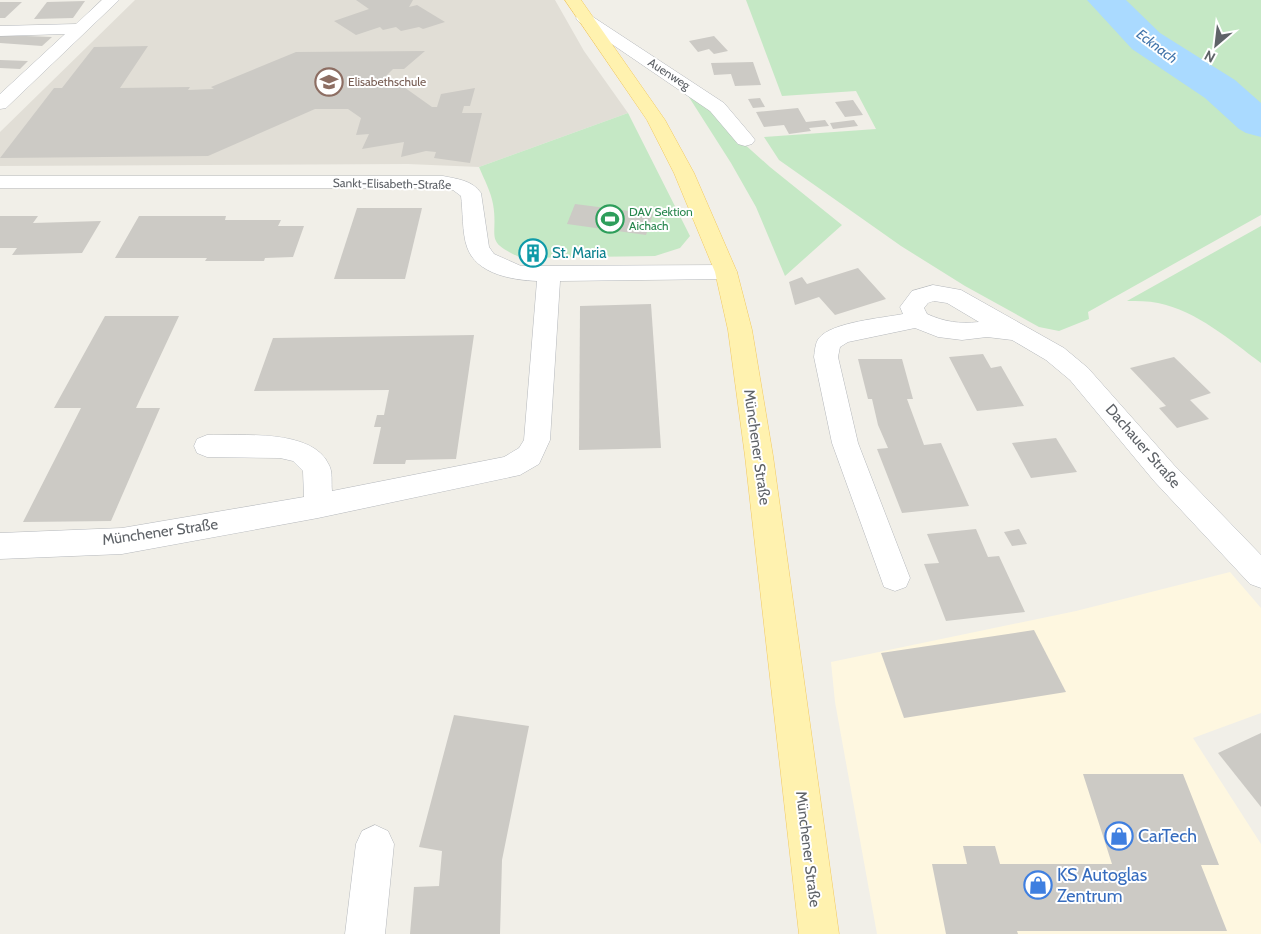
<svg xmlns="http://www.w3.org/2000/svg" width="1261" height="934" viewBox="0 0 1261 934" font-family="Cabin,sans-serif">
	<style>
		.commercial { fill: #fef7e0 }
		.education { fill: #e1ded6 }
		.green { fill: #c5e8c5 }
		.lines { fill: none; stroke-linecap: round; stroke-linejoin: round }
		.river { fill: #aadaff; fill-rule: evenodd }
		.building { fill: #cccac5 }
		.minor-casing { stroke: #b5b8bc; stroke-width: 1 }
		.major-casing { stroke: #f2c960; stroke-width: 1 }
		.minor { fill: #fff; fill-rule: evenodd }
		.major { fill: #fff2af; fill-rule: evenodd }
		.labels { text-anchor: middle; stroke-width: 4; stroke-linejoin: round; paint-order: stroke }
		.far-street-label { font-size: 12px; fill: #5f6368; stroke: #fff }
		.far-education-label { font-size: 12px; fill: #785e54; stroke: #fff; text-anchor: start }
		.far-leisure-label { font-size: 12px; fill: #27864d; stroke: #fff; text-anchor: start }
		.far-water-label { font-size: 14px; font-style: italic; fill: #4174aa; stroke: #fff }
		.culture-label { font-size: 15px; fill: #0d838f; stroke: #fff; text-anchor: start }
		.street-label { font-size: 15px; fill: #5f6368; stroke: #fff }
		.near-shop-label { font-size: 18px; fill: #366cbe; stroke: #fff; text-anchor: start }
	</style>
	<rect width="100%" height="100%" fill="#f1efe8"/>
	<polygon class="commercial" points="1230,572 1261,608 1261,713 1193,738 1261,844 1261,934 877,934 835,702 831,662 1076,611"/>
	<polygon class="education" points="135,0 555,0 584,51 628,113 479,167 408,164 0,166 0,132"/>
	<g class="green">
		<polygon points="746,0 1093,0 1137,43 1211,92 1240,129 1261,136 1261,215 1088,312 1089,319 1059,331 1039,327 965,286 901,246 779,160 764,137 876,129 856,91 782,96"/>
		<polygon points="1113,0 1261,0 1261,115 1232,90 1237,88 1187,61 1150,35"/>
		<polygon points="687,94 712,110 742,142 770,167 842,225 785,276 756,207 731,163"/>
		<path d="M628 113 690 236 680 248 655 256 522 258C482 241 499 238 493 204 491 192 484 179 479 167Z"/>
		<path d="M1261 226V363C1230 340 1197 311 1158 303 1148 301 1137 301 1127 301Z"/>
	</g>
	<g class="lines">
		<polygon class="river" points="1087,0 1126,0 1160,33 1235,80 1261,103 1261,137 1246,133 1239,129 1205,98 1132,49"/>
	</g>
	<g class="building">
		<polygon points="356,0 413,0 409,7 417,5 445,22 423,29 419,27 401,31 396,27 383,30 380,27 356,35 334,21 369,9"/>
		<polygon points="85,1 73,18 34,19 47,2"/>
		<polygon points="0,2 22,2 5,18 0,18"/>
		<polygon points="0,35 52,37 42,46 0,43"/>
		<polygon points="714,36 728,51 714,54 709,49 698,52 689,41"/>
		<polygon points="148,46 120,88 190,87 188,90 214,89 211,87 296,52 425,51 404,69 393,69 387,75 432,107 437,107 441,94 475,88 470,106 464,106 462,113 482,113 470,163 434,158 436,152 426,151 401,157 404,142 362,149 369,134 356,135 361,118 348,109 315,109 208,156 0,158 54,88 62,88 94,47"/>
		<polygon points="0,60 28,61 20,69 0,68"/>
		<polygon points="753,62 761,85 735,86 731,74 714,75 711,63"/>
		<polygon points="760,98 765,107 753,108 748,99"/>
		<polygon points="853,100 863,115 845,117 835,102"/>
		<polygon points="798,108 806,122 825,120 829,126 809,128 811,131 789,134 784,125 764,127 756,112"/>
		<polygon points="854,120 858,126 833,129 830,123"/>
		<polygon points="575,204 653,214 646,235 567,224"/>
		<polygon points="357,208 422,208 405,279 334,279"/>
		<polygon points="0,216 38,216 33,223 101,221 82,253 12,255 17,248 0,248"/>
		<polygon points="139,216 226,216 225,220 281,220 278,226 304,226 293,257 265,258 264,261 205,261 207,258 115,258"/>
		<polygon points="539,248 538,258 526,258 527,249"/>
		<polygon points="858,268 886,299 835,315 819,297 795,305 789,282 802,277 807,284"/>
		<polygon points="651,304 661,448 579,450 580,306"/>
		<polygon points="105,316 179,316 136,408 160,408 111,521 23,522 81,408 54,408"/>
		<polygon points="474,335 456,459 406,460 405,464 373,464 381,427 374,427 377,415 384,415 389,390 254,391 273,338"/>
		<polygon points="983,354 991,368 1001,366 1024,406 977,411 949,357"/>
		<polygon points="1174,357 1211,393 1190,400 1209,419 1177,428 1159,408 1166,406 1130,368"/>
		<polygon points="858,359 902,359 913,399 907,399 924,445 941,443 969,506 902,513 877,449 888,448 878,425 872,399 868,399"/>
		<polygon points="1056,438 1077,472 1031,478 1012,443"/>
		<polygon points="976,529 988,557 999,556 1025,612 946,621 924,564 939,563 927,534"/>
		<polygon points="1019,529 1027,544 1012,546 1004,532"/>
		<polygon points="1034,630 1066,692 904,718 881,653"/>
		<polygon points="454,715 529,726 502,860 500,934 410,934 414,887 439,886 442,851 419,847"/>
		<polygon points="1261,733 1261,807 1218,753"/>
		<polygon points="1083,774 1183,774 1219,865 1201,865 1227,931 1017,931 1018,934 946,934 932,864 967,864 963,846 995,846 1000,864 1112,864"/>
	</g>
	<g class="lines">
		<g class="minor-casing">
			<g id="minor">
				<polygon points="102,0 119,0 6,108 0,109 0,94 65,34 0,36 0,26 76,24"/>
				<polygon points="584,13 590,15 724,103 752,136 755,140 752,144 745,146 738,144 710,111 578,21 576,18 578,15"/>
				<path d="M0 176H443C457 179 472 180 481 193L489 247 494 254 521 266 726 265 734 267 737 272 734 277 726 279 560 281 550 440 539 464 520 475 318 518 122 554 0 559V533L122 528 304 497 303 471 293 461 280 458 207 457 197 453 194 446 197 439 207 435C240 436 313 428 329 465 333 472 331 483 332 491L504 457 519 448 524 440 537 281C512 280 476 274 467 247 462 233 463 210 461 196L453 190 443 188H0Z"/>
				<path d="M933 285 961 290 1064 348 1088 368 1174 465 1261 555V588L1250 584 1154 481 1070 380 1046 360 1012 340 987 337 962 340 938 337 915 328 848 342 840 347 838 357 858 443 910 578 906 587 895 591 884 587 832 443 814 357C815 351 815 343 819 338 832 322 883 318 903 314L900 307 912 291ZM934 301 947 303 979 322C959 324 945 322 927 314L924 308 928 303Z"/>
				<polygon points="375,825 388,831 394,844 385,934 345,934 356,844 362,831"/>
			</g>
		</g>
		<g class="major-casing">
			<polygon id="major" points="565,0 581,0 665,120 694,173 737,272 752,330 773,456 839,934 799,934 745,456 728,330 715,272 674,173 647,120"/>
		</g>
		<use href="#minor" class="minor"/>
		<use href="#major" class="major"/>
	</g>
	<defs>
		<g id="school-ring" transform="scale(1.4375)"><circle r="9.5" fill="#fff" stroke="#8d6e63" stroke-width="1.5"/><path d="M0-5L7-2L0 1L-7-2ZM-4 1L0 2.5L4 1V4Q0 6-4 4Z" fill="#8d6e63"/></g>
		<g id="stadium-ring" transform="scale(1.4375)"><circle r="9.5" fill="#fff" stroke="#2e9e5b" stroke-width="1.5"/><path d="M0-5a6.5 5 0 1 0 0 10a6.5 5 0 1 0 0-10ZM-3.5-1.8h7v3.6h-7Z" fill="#2e9e5b"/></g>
		<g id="building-ring" transform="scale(1.4375)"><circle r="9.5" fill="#fff" stroke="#0f9aa8" stroke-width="1.5"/><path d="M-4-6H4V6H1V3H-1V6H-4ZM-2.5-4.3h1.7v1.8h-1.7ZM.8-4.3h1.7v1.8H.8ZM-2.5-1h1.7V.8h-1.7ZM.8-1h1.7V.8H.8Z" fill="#0f9aa8"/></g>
		<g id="shop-ring" transform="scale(1.4375)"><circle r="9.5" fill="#fff" stroke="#3f7fe0" stroke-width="1.5"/><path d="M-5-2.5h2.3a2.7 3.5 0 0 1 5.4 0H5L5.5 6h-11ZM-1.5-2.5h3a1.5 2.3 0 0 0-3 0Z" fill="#3f7fe0"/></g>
	</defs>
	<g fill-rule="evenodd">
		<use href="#school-ring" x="329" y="82"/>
		<use href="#stadium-ring" x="610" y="219"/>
		<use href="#building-ring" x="533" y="253"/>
		<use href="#shop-ring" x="1119" y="836"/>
		<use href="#shop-ring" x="1038" y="885"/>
	</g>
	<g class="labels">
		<g class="far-street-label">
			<text transform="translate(669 74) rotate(33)" y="4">Auenweg</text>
			<text transform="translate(392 184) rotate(1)" y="4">Sankt-Elisabeth-Straße</text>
		</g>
		<g class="far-education-label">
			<text x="348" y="86">Elisabethschule</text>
		</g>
		<g class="far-leisure-label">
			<text x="629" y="216">DAV Sektion<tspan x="629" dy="14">Aichach</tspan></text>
		</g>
		<g class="far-water-label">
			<text transform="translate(1157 46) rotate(37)" y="5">Ecknach</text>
		</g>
		<g class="culture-label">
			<text x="552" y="258">St. Maria</text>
		</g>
		<g class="street-label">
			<text transform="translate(1143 446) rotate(49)" y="5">Dachauer Straße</text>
			<text transform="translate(757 447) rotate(82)" y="5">Münchener Straße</text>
			<text transform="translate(160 532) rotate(-8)" y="5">Münchener Straße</text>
			<text transform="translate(808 849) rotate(83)" y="5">Münchener Straße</text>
		</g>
		<g class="near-shop-label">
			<text x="1138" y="842">CarTech</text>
			<text x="1057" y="881">KS Autoglas<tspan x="1057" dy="21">Zentrum</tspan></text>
		</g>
	</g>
	<g transform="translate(1216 45) rotate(208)" stroke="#ffffff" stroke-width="4" paint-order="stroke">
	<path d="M0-4L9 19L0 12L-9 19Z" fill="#5f6368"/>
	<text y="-8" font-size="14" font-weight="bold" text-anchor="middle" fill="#5f6368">N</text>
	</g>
</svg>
